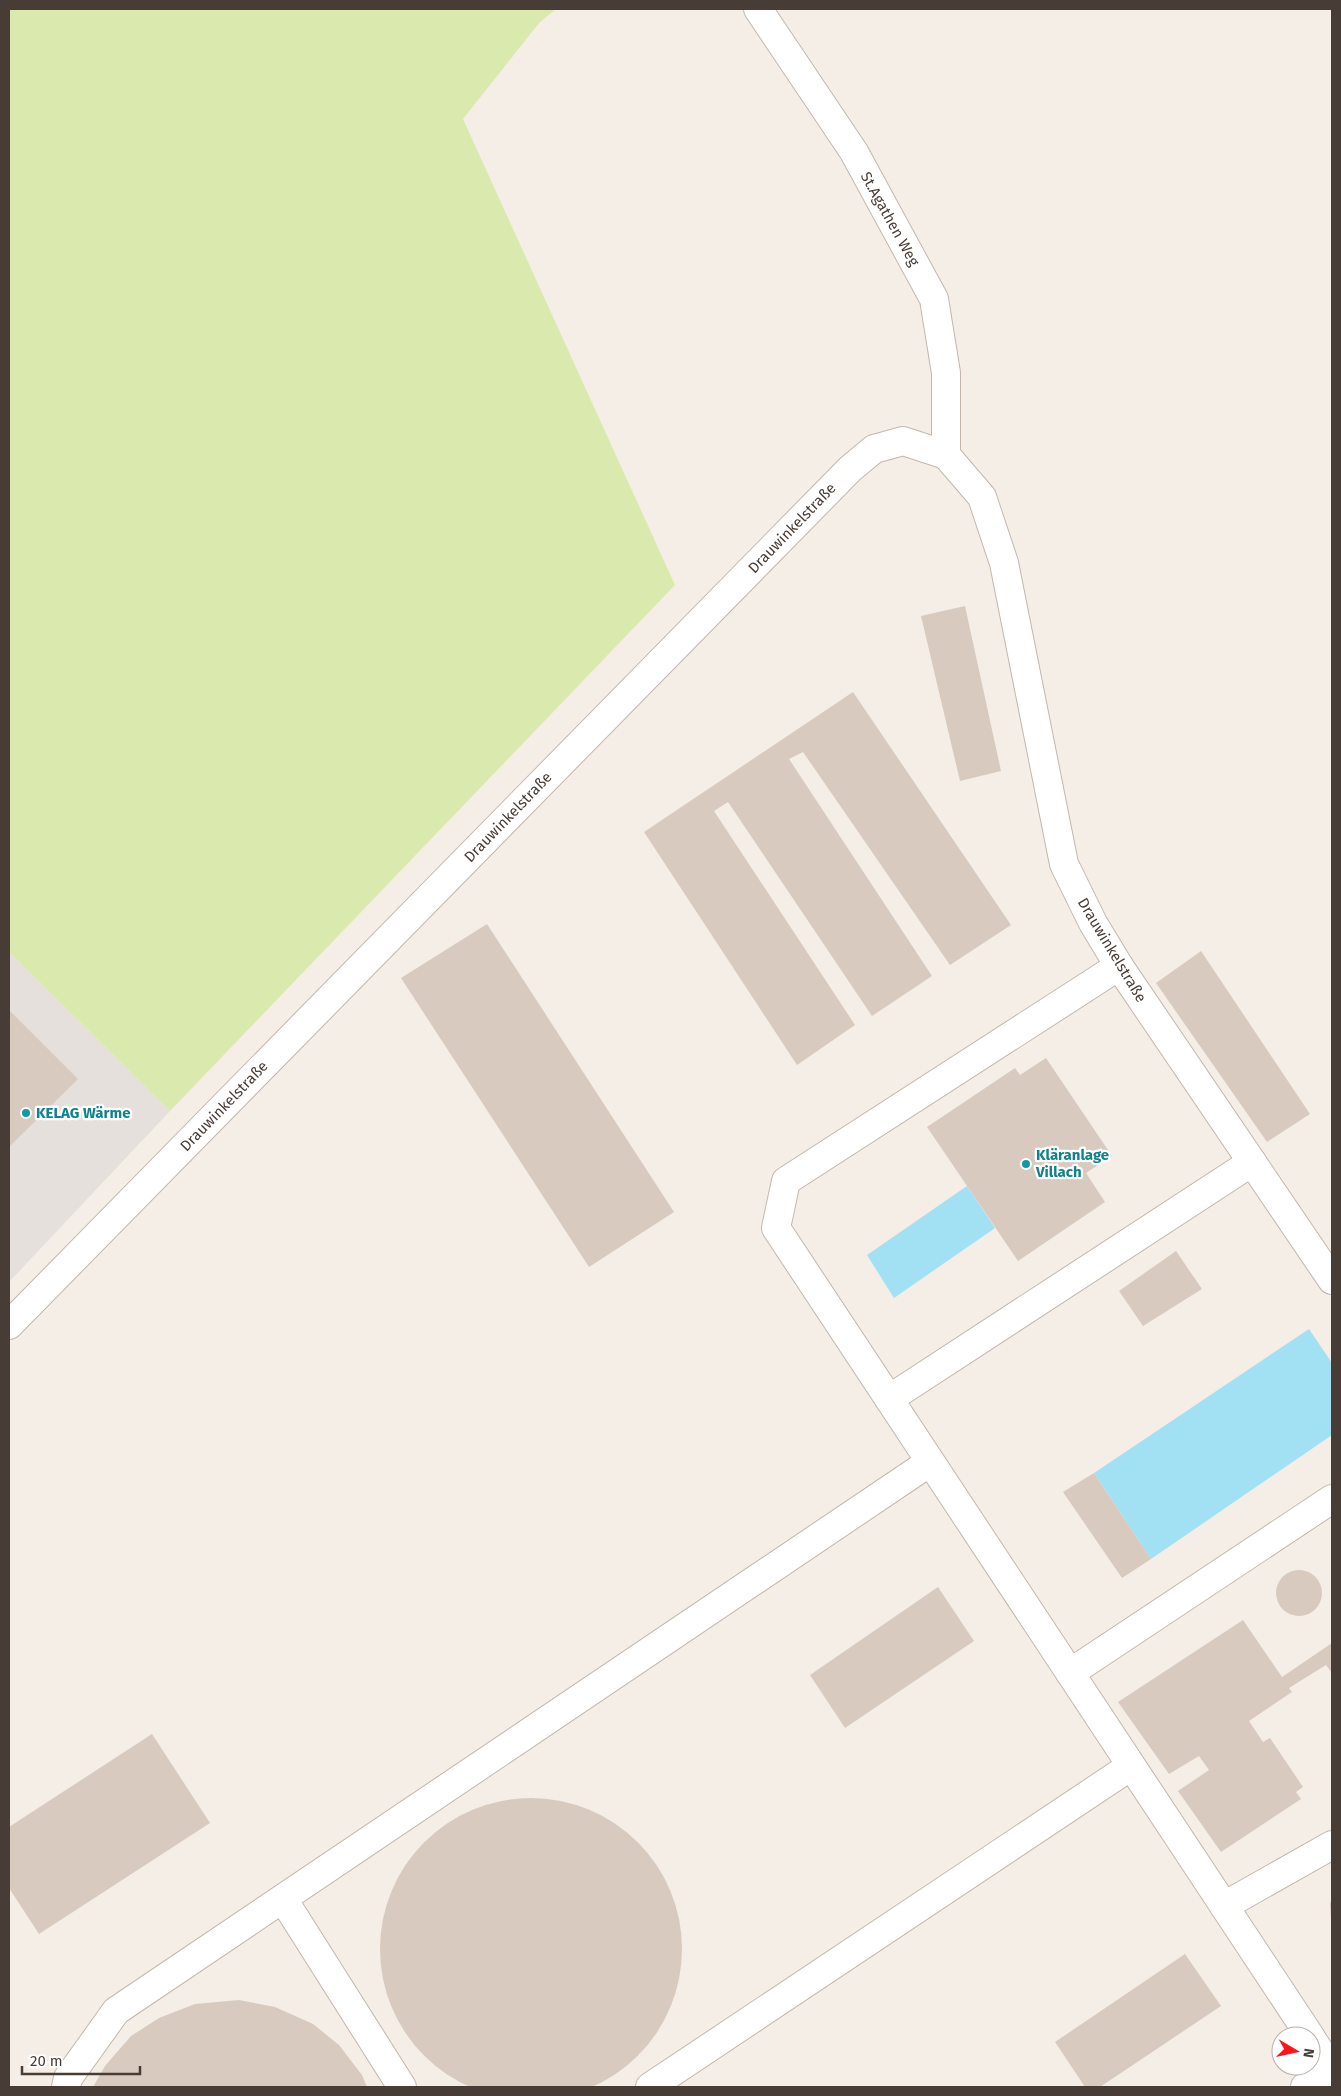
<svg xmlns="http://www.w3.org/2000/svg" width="1341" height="2096" viewBox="0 0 1341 2096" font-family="'Fira Sans',sans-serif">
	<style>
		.industrial { fill: #e6e0dc }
		.green { fill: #daeaaf }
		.water { fill: #a2e1f3 }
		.building { fill: #d9cabf }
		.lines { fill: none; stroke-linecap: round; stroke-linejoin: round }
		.minor-casing { stroke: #c3b7ac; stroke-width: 30 }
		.minor { stroke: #fff; stroke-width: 28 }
		.culture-dot { fill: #0f9aa8; stroke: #fff; stroke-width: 2 }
		.labels { text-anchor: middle; stroke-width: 4.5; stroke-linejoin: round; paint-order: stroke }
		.street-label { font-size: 15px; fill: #483d36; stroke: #fff }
		.culture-label { font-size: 15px; font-weight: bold; fill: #0d838f; stroke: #fff; text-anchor: start }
	</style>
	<rect width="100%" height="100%" fill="#f4eee7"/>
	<polygon class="industrial" points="9,952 170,1111 9,1282"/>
	<polygon class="green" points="9,9 556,9 539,23 463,119 675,585 170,1111 9,952"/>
	<g class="water">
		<polygon points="967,1186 995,1228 894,1298 867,1255"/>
		<polygon points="1309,1329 1332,1363 1332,1435 1151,1559 1094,1473"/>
	</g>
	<g class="building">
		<polygon points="965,606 1001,771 960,781 921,616"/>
		<polygon points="853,692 1011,925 950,965 803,752 789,759 932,976 872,1016 728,802 714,811 855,1025 797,1065 644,832"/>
		<polygon points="487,924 674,1212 589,1267 401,978"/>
		<polygon points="1201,951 1310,1114 1267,1142 1156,983"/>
		<polygon points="9,1010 78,1079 9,1147"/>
		<polygon points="1046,1058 1112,1156 1086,1173 1105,1202 1018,1261 927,1127 1015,1068 1020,1075"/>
		<polygon points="1176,1251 1202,1289 1143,1326 1119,1291"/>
		<polygon points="1094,1473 1151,1559 1122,1578 1063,1492"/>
		<circle cx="1299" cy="1593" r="23"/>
		<polygon points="938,1587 974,1641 845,1728 810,1675"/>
		<polygon points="1243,1620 1282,1677 1332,1643 1332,1673 1326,1665 1289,1688 1292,1692 1249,1721 1263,1742 1270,1738 1303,1787 1296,1792 1301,1799 1221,1852 1178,1791 1209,1770 1199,1756 1169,1774 1118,1702"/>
		<polygon points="152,1734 210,1823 39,1934 9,1888 9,1827"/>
		<circle cx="531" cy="1949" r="151"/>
		<polygon points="1332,1898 1332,1920 1331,1920 1330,1904"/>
		<polygon points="1185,1954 1221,2006 1100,2087 1085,2087 1055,2042"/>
		<polygon points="239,2000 275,2007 313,2024 339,2045 362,2075 367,2087 93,2087 105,2066 131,2036 159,2018 195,2004"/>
	</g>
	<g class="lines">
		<g class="minor-casing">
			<g id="minor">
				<polyline points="758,9 854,152 934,299 946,373 946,455"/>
				<polyline points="1119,966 786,1181 776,1228 1310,2036"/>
				<polyline points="9,1325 850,469 874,449 903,441 946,455 982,497 1004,563 1064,864 1093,923 1119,966 1332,1280"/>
				<polyline points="889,1399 1252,1162"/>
				<polyline points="1070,1673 1332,1499"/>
				<polyline points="283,1899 402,2087"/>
				<polyline points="1224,1906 1332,1845"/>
				<polyline points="1311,2038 1332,2070"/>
				<polyline points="66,2087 68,2078 116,2011 930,1462"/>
				<polyline points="650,2087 1131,1766"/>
				<polyline points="1305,2087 1332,2069"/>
			</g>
		</g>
		<use href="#minor" class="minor"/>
	</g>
	<g class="culture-dot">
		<circle cx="26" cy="1113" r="5"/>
		<circle cx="1026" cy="1164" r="5"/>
	</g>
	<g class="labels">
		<g class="street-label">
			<text transform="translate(890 219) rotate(61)" y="5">St.Agathen Weg</text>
			<text transform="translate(792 528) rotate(-46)" y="5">Drauwinkelstraße</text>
			<text transform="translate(508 817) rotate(-46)" y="5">Drauwinkelstraße</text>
			<text transform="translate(1112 950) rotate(59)" y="5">Drauwinkelstraße</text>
			<text transform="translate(224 1106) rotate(-46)" y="5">Drauwinkelstraße</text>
		</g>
		<g class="culture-label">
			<text x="36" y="1118">KELAG Wärme</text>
			<text x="1036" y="1160">Kläranlage<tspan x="1036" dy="17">Villach</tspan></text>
		</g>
	</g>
	<rect width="1341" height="2096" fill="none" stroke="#483d36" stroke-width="20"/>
	<g transform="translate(1296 2051) rotate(99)"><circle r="24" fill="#ffffff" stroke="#b6b1af"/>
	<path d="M0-4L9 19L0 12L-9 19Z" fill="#ff131c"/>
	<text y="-8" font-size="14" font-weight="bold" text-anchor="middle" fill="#483d36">N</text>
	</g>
	<path d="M22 2066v8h118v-8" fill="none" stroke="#483d36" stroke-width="2.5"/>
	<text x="30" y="2066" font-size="15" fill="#483d36" stroke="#ffffff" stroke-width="4" paint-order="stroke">20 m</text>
</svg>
